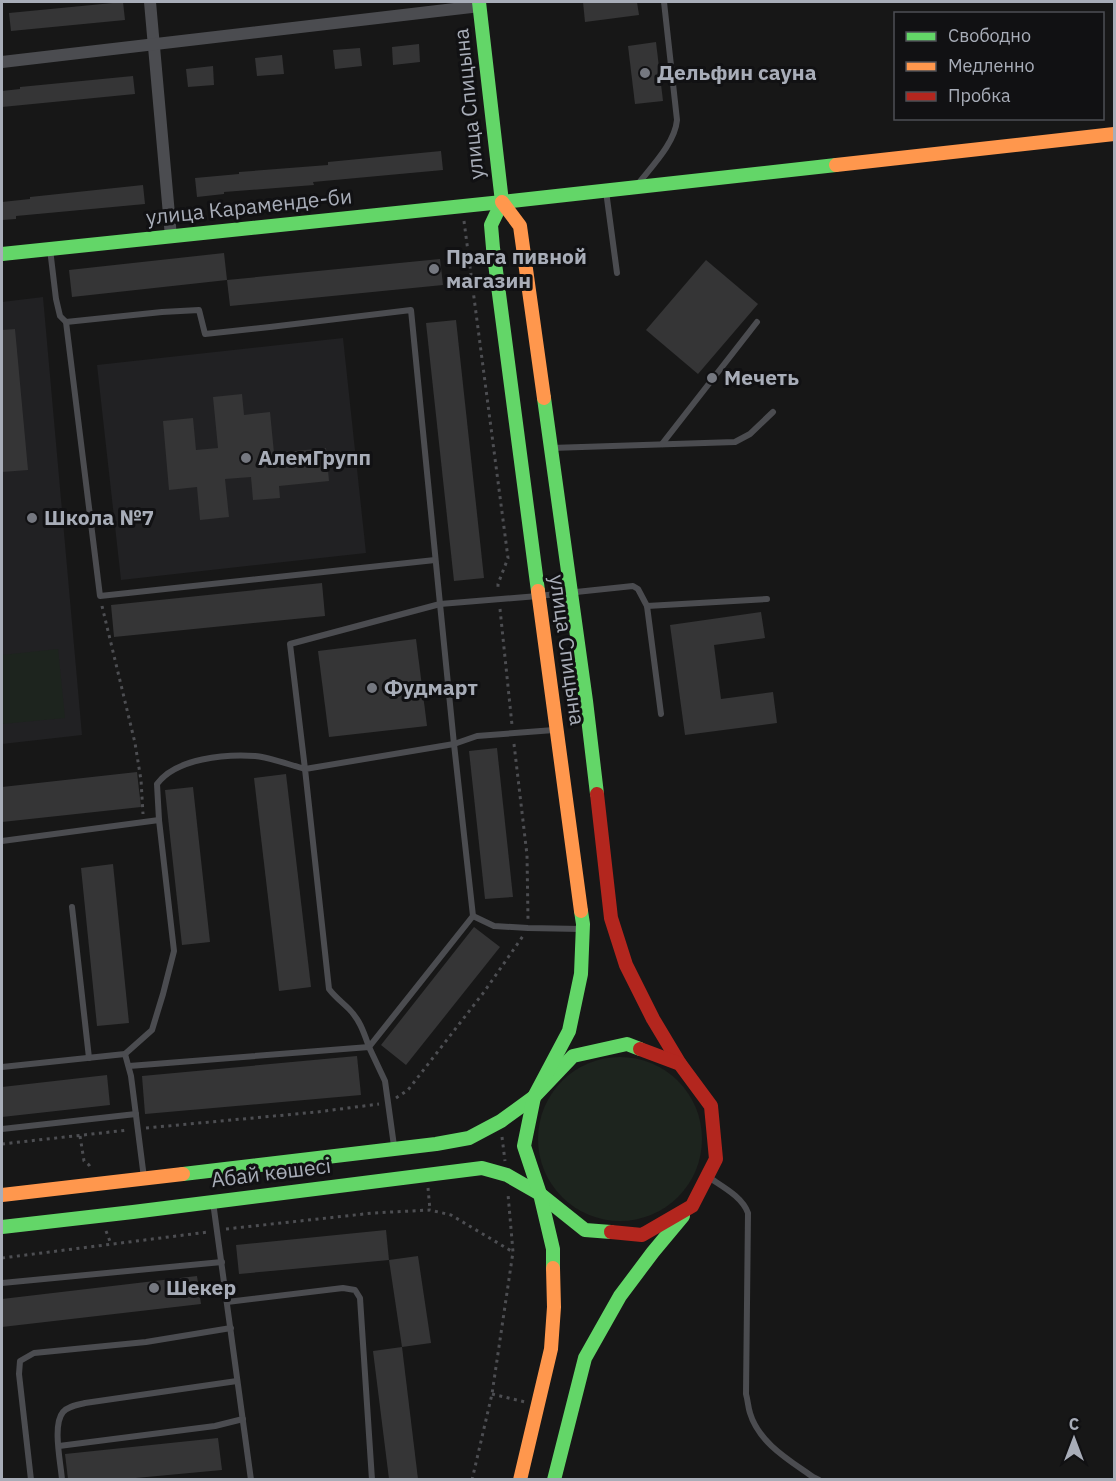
<svg xmlns="http://www.w3.org/2000/svg" width="1116" height="1481" viewBox="0 0 1116 1481" font-family="'IBM Plex Sans',sans-serif">
	<style>
		.built { fill: #212123 }
		.green { fill: #1d241e }
		.building { fill: #353536 }
		.lines { fill: none; stroke-linecap: round; stroke-linejoin: round }
		.path { stroke: #4d4e52; stroke-width: 3; stroke-dasharray: 3 4.5; stroke-linecap: butt }
		.lane { stroke: #4b4c50; stroke-width: 6 }
		.street { stroke: #4b4c50; stroke-width: 12 }
		.fast { stroke: #63d668; stroke-width: 14 }
		.slow { stroke: #ff974d; stroke-width: 14 }
		.jam { stroke: #b3261e; stroke-width: 14 }
		.poi-dot { fill: #757880; stroke: #111113; stroke-width: 2 }
		.labels { text-anchor: middle; stroke-width: 6; stroke-linejoin: round; paint-order: stroke }
		.poi-label { font-size: 21px; font-weight: bold; fill: #a8adb8; stroke: #111113; text-anchor: start }
		.street-label { font-size: 21px; fill: #a8adb8; stroke: #111113 }
	</style>
	<rect width="100%" height="100%" fill="#171717"/>
	<g class="built">
		<polygon points="43,297 82,735 2,744 2,302"/>
		<polygon points="343,338 366,553 121,580 97,365"/>
	</g>
	<g class="green">
		<polygon points="58,649 65,718 2,724 2,655"/>
		<circle cx="620" cy="1139" r="82"/>
	</g>
	<g class="building">
		<polygon points="123,2 125,20 11,31 9,13"/>
		<polygon points="583,2 637,2 639,15 585,22"/>
		<polygon points="656,42 663,101 635,104 628,46"/>
		<polygon points="419,44 420,62 393,65 392,47"/>
		<polygon points="360,48 362,66 335,69 333,50"/>
		<polygon points="282,55 284,74 257,76 255,58"/>
		<polygon points="213,66 214,85 188,87 186,69"/>
		<polygon points="133,76 135,94 2,107 2,91 20,89 20,87"/>
		<polygon points="441,151 443,170 313,182 314,185 224,192 224,194 197,197 195,178 239,174 239,172 328,165 328,162"/>
		<polygon points="143,185 145,204 16,216 16,219 2,220 2,202 30,199 30,197"/>
		<polygon points="224,253 227,280 72,297 69,270"/>
		<polygon points="440,259 443,285 230,306 227,280"/>
		<polygon points="706,260 758,304 698,374 646,330"/>
		<polygon points="456,320 484,578 454,581 426,323"/>
		<polygon points="15,329 28,470 2,472 2,330"/>
		<polygon points="242,394 244,415 270,412 274,453 326,448 329,481 279,486 280,498 253,500 251,477 225,479 229,517 200,520 197,487 169,490 163,421 193,418 196,450 218,448 213,397"/>
		<polygon points="322,583 325,616 114,637 111,605"/>
		<polygon points="761,612 765,638 714,645 721,699 773,692 777,723 685,735 670,625"/>
		<polygon points="416,639 427,726 329,737 318,651"/>
		<polygon points="497,748 513,897 485,899 469,751"/>
		<polygon points="137,772 141,807 2,822 2,787"/>
		<polygon points="286,774 311,987 279,991 254,778"/>
		<polygon points="193,787 210,942 182,945 165,790"/>
		<polygon points="113,864 129,1023 97,1026 81,868"/>
		<polygon points="474,927 500,947 406,1065 381,1045"/>
		<polygon points="357,1056 361,1095 145,1114 142,1076"/>
		<polygon points="107,1075 110,1105 2,1117 2,1087"/>
		<polygon points="386,1230 389,1260 239,1274 236,1245"/>
		<polygon points="418,1256 431,1343 402,1347 389,1260"/>
		<polygon points="197,1276 201,1304 2,1327 2,1299"/>
		<polygon points="402,1347 418,1479 389,1479 373,1351"/>
		<polygon points="218,1438 222,1470 125,1479 68,1479 65,1454"/>
	</g>
	<g class="lines">
		<g class="path">
			<polyline points="464,221 508,558 498,584 498,591"/>
			<polyline points="102,606 135,743 141,780 143,814"/>
			<polyline points="500,609 512,725"/>
			<polyline points="514,744 527,855 528,919"/>
			<polyline points="396,1098 408,1090 484,992 523,936"/>
			<polyline points="146,1128 317,1112 379,1104"/>
			<polyline points="80,1136 84,1161 89,1165 91,1170"/>
			<polyline points="502,1137 505,1161"/>
			<polyline points="2,1144 128,1130"/>
			<polyline points="428,1188 430,1210"/>
			<polyline points="226,1229 373,1213 430,1210 451,1215 513,1252"/>
			<polyline points="106,1231 111,1244"/>
			<polyline points="2,1258 208,1232"/>
			<polyline points="492,1394 525,1402"/>
			<polyline points="472,1480 492,1394 513,1252 508,1194"/>
		</g>
		<g class="lane">
			<path d="M638 184C652 166 675 143 677 120L664 2"/>
			<polyline points="606,191 617,273"/>
			<path d="M50 249 56 299 60 316 66 322 162 312 199 310 205 334 270 327 411 310 440 604 290 644 305 769C290 765 269 757 255 756 226 754 176 758 157 784L159 820"/>
			<polyline points="66,322 100,596 435,560"/>
			<polyline points="662,444 757,322"/>
			<polyline points="551,448 735,442 750,434 773,412"/>
			<polyline points="647,606 767,599"/>
			<polyline points="2,841 159,820 174,951 163,994 152,1030 125,1054 2,1067"/>
			<polyline points="72,907 89,1058"/>
			<polyline points="473,916 494,926 528,928 581,929"/>
			<polyline points="369,1047 473,916 454,744 440,604 538,596 633,586 638,589 647,606 661,714"/>
			<path d="M369 1047C364 1033 360 1020 349 1009 342 1002 335 997 329 989L305 769 454 744 477 736 554 730"/>
			<polyline points="125,1054 131,1076 144,1178"/>
			<polyline points="129,1066 369,1047 385,1081 394,1146"/>
			<polyline points="2,1129 136,1114"/>
			<path d="M707 1176C721 1186 742 1196 748 1213L746 1394C748 1401 748 1407 750 1413 759 1443 789 1460 813 1477L819 1480"/>
			<polyline points="213,1202 251,1480"/>
			<polyline points="2,1283 222,1262"/>
			<polyline points="227,1302 343,1288 355,1290 360,1298 372,1480"/>
			<polyline points="59,1446 215,1426 243,1419"/>
			<polyline points="31,1480 19,1374 20,1361 34,1353 146,1342 231,1328"/>
			<path d="M62 1480C61 1464 52 1425 63 1412 68 1406 77 1405 85 1403L237 1381"/>
		</g>
		<g class="street">
			<polyline points="150,2 171,237"/>
			<polyline points="2,62 480,6"/>
		</g>
		<g class="fast">
			<polyline points="479,2 502,202 491,225 493,248 538,591"/>
			<polyline points="2,254 502,202 836,165"/>
			<polyline points="544,398 586,701 597,794"/>
			<polyline points="183,1174 436,1144 469,1138 501,1121 534,1097 573,1056 627,1044 640,1049"/>
			<polyline points="2,1227 133,1212 482,1168 507,1175 540,1194 585,1230 611,1232"/>
			<polyline points="553,1268 553,1249 540,1194 524,1146 534,1097 569,1031 581,974 583,924 581,911"/>
			<polyline points="554,1480 585,1358 620,1296 653,1252 683,1216"/>
		</g>
		<g class="slow">
			<polyline points="836,165 1114,134"/>
			<polyline points="502,202 520,226 544,398"/>
			<polyline points="538,591 581,911"/>
			<polyline points="2,1195 183,1174"/>
			<polyline points="520,1480 551,1349 554,1307 553,1268"/>
		</g>
		<g class="jam">
			<polyline points="597,794 611,918 626,965 653,1019 680,1064"/>
			<polyline points="611,1232 642,1235 692,1206 716,1159 711,1106 680,1064 640,1049"/>
		</g>
	</g>
	<g class="poi-dot">
		<circle cx="645" cy="73" r="6"/>
		<circle cx="434" cy="269" r="6"/>
		<circle cx="712" cy="378" r="6"/>
		<circle cx="246" cy="458" r="6"/>
		<circle cx="32" cy="518" r="6"/>
		<circle cx="372" cy="688" r="6"/>
		<circle cx="154" cy="1288" r="6"/>
	</g>
	<g class="labels">
		<g class="poi-label">
			<text x="657" y="80">Дельфин сауна</text>
			<text x="446" y="264">Прага пивной<tspan x="446" dy="24">магазин</tspan></text>
			<text x="724" y="385">Мечеть</text>
			<text x="258" y="465">АлемГрупп</text>
			<text x="44" y="525">Школа №7</text>
			<text x="384" y="695">Фудмарт</text>
			<text x="166" y="1295">Шекер</text>
		</g>
		<g class="street-label">
			<text transform="translate(469 104) rotate(-96)" y="7">улица Спицына</text>
			<text transform="translate(249 207) rotate(-6)" y="7">улица Караменде-би</text>
			<text transform="translate(567 650) rotate(82)" y="7">улица Спицына</text>
			<text transform="translate(271 1173) rotate(-7)" y="7">Абай көшесі</text>
		</g>
	</g>
	<rect width="1116" height="1481" fill="none" stroke="#a8adb8" stroke-width="6"/>
	<rect x="894" y="12" width="210" height="108" fill="#111113" stroke="#4d4f55" stroke-width="1.5"/>
	<rect x="906" y="32" width="30" height="9" fill="#63d668" stroke="#4d4f55" stroke-width="1.5"/>
	<text x="948" y="42" font-size="18" fill="#a8adb8">Свободно</text>
	<rect x="906" y="62" width="30" height="9" fill="#ff974d" stroke="#4d4f55" stroke-width="1.5"/>
	<text x="948" y="72" font-size="18" fill="#a8adb8">Медленно</text>
	<rect x="906" y="92" width="30" height="9" fill="#b3261e" stroke="#4d4f55" stroke-width="1.5"/>
	<text x="948" y="102" font-size="18" fill="#a8adb8">Пробка</text>
	<g transform="translate(1074 1439)" stroke="#111113" stroke-width="4.5" paint-order="stroke">
	<path d="M0-4.5L10 22L0 15L-10 22Z" fill="#a8adb8"/>
	<text y="-9" font-size="16" font-weight="bold" text-anchor="middle" fill="#a8adb8">С</text>
	</g>
</svg>
